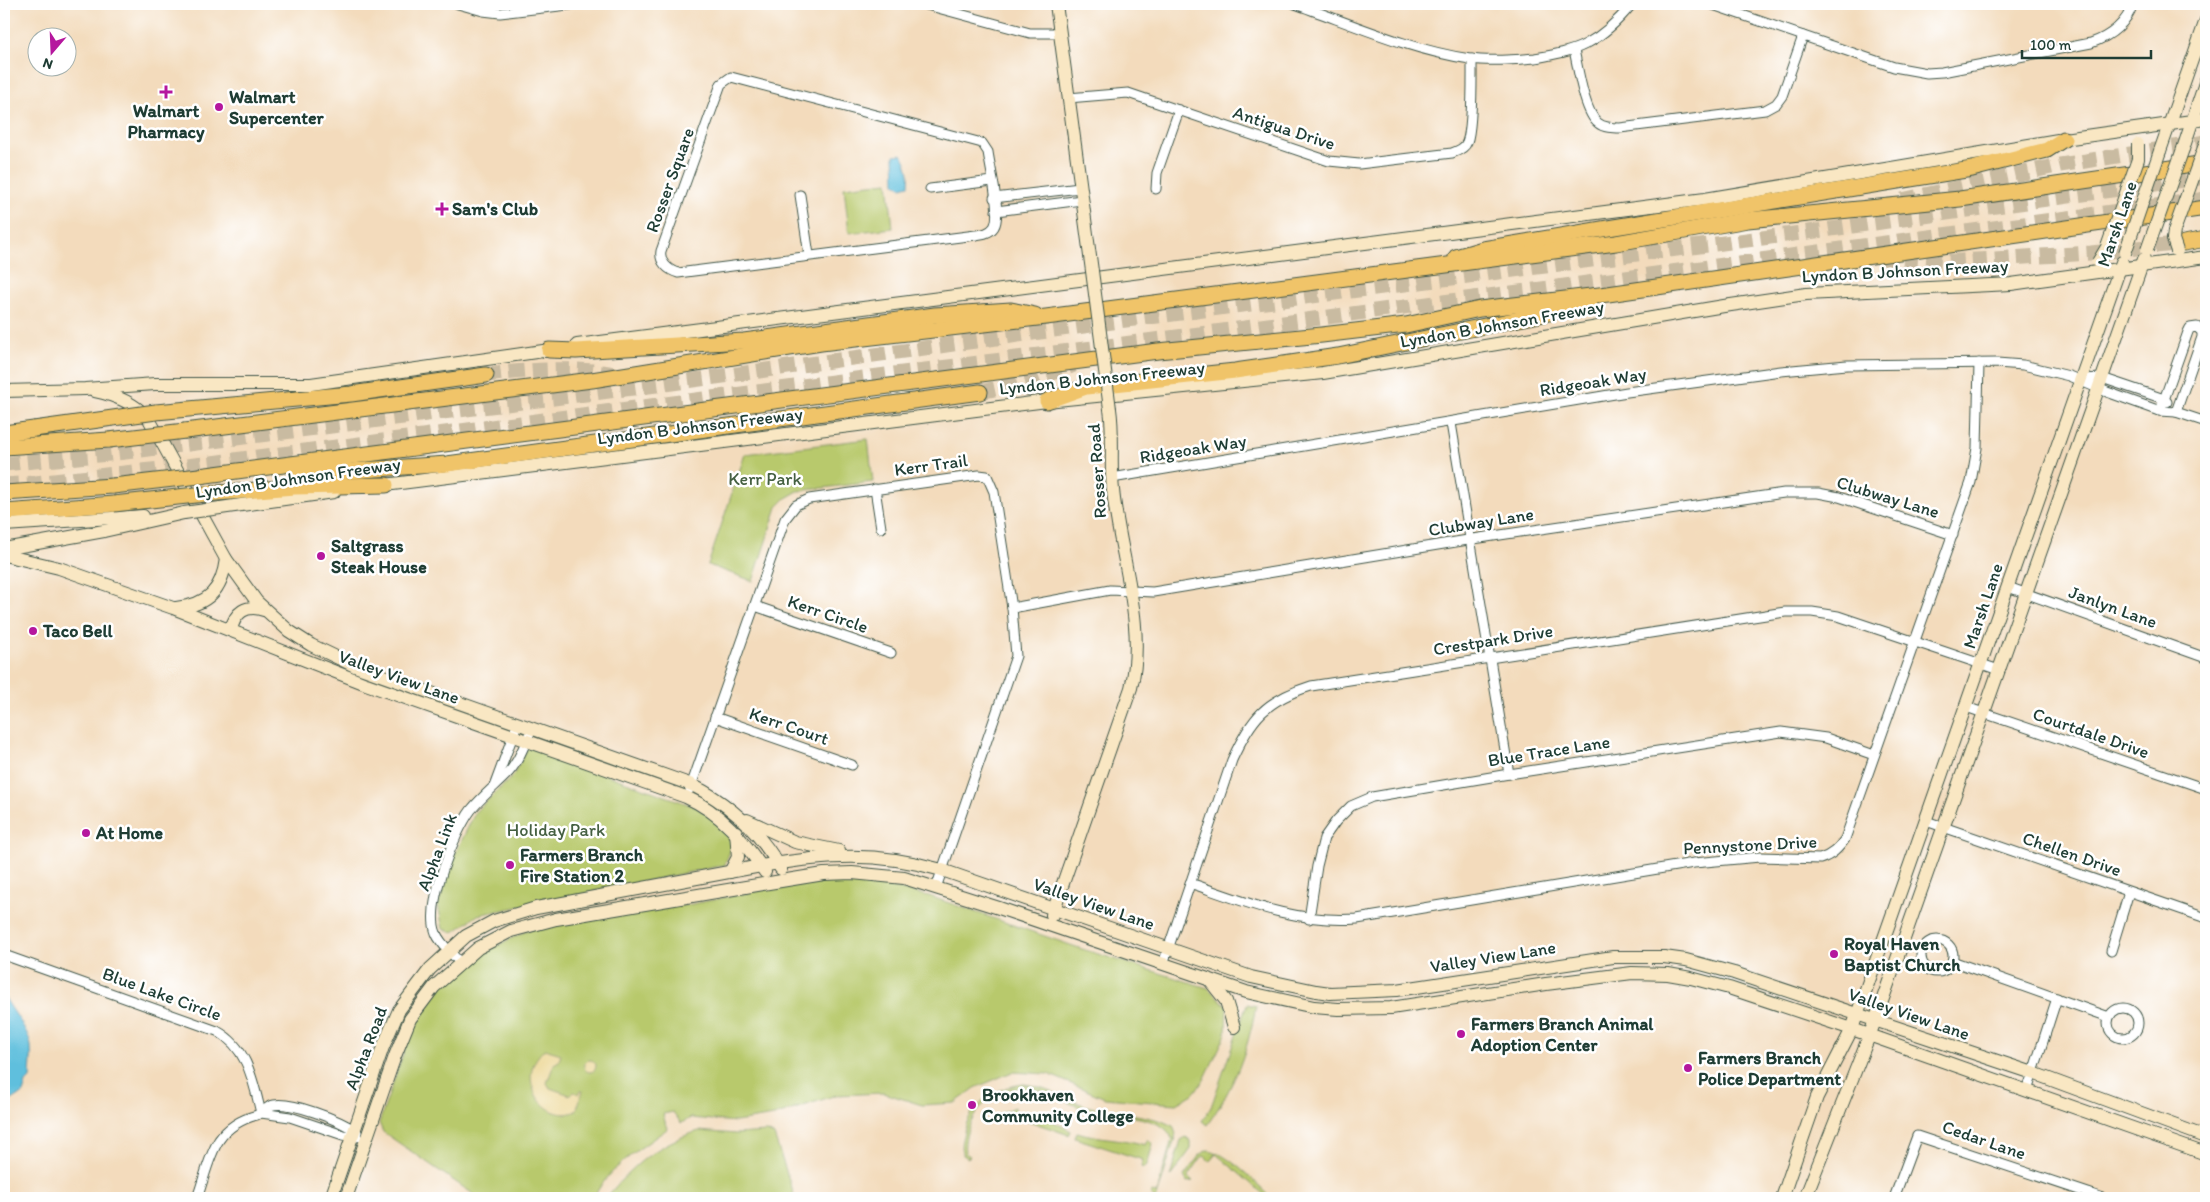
<svg xmlns="http://www.w3.org/2000/svg" width="2210" height="1202" viewBox="0 0 2210 1202" font-family="Itim,sans-serif">
	<style>
		.green { fill: #b8c96c; stroke: #6c8350 }
		.sand { fill: #eeda9e; stroke: #868c69 }
		.water { fill: #5ebfdd; stroke: #3e7e88 }
		.lines { fill: none; stroke-linecap: round; stroke-linejoin: round }
		.highway-tunnel { stroke: #c9bba1; stroke-width: 15; stroke-dasharray: 15 8; stroke-linecap: butt }
		.street-casing { stroke: #3f5548; stroke-width: 11 }
		.secondary-casing { stroke: #3f5548; stroke-width: 14 }
		.highway-casing { stroke: #3f5548; stroke-width: 17 }
		.street { stroke: #fff; stroke-width: 9 }
		.secondary { stroke: #f9e7c3; stroke-width: 12 }
		.highway { stroke: #f0c469; stroke-width: 15 }
		.secondary-bridge-casing { stroke: #3f5548; stroke-width: 14; stroke-linecap: butt }
		.highway-bridge-casing { stroke: #3f5548; stroke-width: 17; stroke-linecap: butt }
		.secondary-bridge { stroke: #f9e7c3; stroke-width: 12 }
		.highway-bridge { stroke: #f0c469; stroke-width: 15 }
		.poi-dot { fill: #b5179e; stroke: #fff; stroke-width: 2 }
		.labels { text-anchor: middle; stroke-width: 5; stroke-linejoin: round; paint-order: stroke }
		.poi-label { font-size: 18px; font-weight: bold; fill: #1f3d34; stroke: #fff; text-anchor: start }
		.street-label { font-size: 18px; fill: #1f3d34; stroke: #fff }
		.park-label { font-size: 18px; fill: #456042; stroke: #fff }
	</style>
	<rect width="100%" height="100%" fill="#fff"/>
	<filter id="ink" filterUnits="userSpaceOnUse"><feTurbulence type="fractalNoise" baseFrequency=".02" numOctaves="2"/><feDisplacementMap in="SourceGraphic" scale="10" xChannelSelector="R" yChannelSelector="G"/><feConvolveMatrix kernelMatrix="1 2 1 2 8 2 1 2 1" color-interpolation-filters="sRGB"/></filter>
	<filter id="wash" filterUnits="userSpaceOnUse"><feTurbulence type="fractalNoise" baseFrequency=".0096" numOctaves="4" result="noise"/><feDisplacementMap in="SourceGraphic" scale="20" xChannelSelector="R" yChannelSelector="G"/><feGaussianBlur stdDeviation="1.12" result="paint"/><feColorMatrix in="noise" values="0 0 0 0 0 0 0 0 0 0 0 0 0 0 0 0 0 1.4 0 .05"/><feComposite in="paint" operator="in"/></filter>
	<g filter="url(#wash)">
		<rect width="100%" height="100%" fill="#f3dbbc"/>
		<g class="green">
			<polygon points="888,182 893,228 849,233 844,187"/>
			<polygon points="868,439 873,482 798,491 786,498 777,507 753,581 708,565 745,454"/>
			<polygon points="528,747 696,807 717,821 733,842 725,865 478,915 454,932 443,929 438,905 453,858 476,811 512,777"/>
			<path d="M855 879 929 896 1082 949 1208 988 1227 1006 1226 1034 1204 1080 1193 1094 1176 1104 1105 1098 1048 1074 1012 1072 975 1088 955 1103 922 1105 884 1093 836 1095 774 1116 736 1122 691 1118 681 1123 673 1112 663 1114 667 1129C637 1151 612 1165 593 1198H479L383 1132 379 1123 409 1037 442 984 482 953 530 929 692 904 788 885Z"/>
			<path d="M1247 1004 1256 1006C1247 1053 1235 1086 1207 1125L1202 1121 1211 1107Z"/>
			<path d="M1024 1084C1052 1087 1068 1102 1094 1108 1121 1115 1148 1113 1173 1126L1176 1134 1157 1197 1154 1198 1150 1194 1151 1192 1157 1193 1172 1139C1166 1116 1116 1115 1097 1112 1061 1106 1038 1075 999 1094 990 1098 982 1105 976 1113 969 1125 963 1139 965 1153L970 1156 968 1158 963 1155C960 1149 961 1142 963 1136 969 1104 993 1088 1024 1084Z"/>
			<path d="M1014 1107 1017 1113C1037 1109 1053 1122 1071 1131L1069 1135 1006 1113 1002 1119 1000 1118V1114Z"/>
			<path d="M699 1131 736 1134 767 1132 774 1135 795 1198H606C632 1166 658 1143 699 1131Z"/>
			<path d="M1077 1132C1099 1139 1123 1138 1145 1145L1148 1139 1153 1144 1147 1165 1144 1168 1141 1167 1143 1160 1075 1138Z"/>
			<polygon points="1186,1137 1191,1141 1191,1149 1170,1177 1181,1140"/>
			<path d="M1207 1150C1225 1150 1259 1186 1272 1198H1268L1216 1154 1210 1161 1204 1156 1201 1158 1188 1177 1193 1181 1187 1182 1184 1176 1199 1156Z"/>
		</g>
		<g class="sand">
			<path d="M545 1049 561 1054 559 1061 554 1064 547 1083 550 1088 570 1095 574 1092 579 1094 581 1091H583L576 1111C547 1126 511 1078 545 1049Z"/>
			<circle cx="590" cy="1066" r="6"/>
		</g>
		<g class="water">
			<path d="M902 154C907 163 911 175 909 185L901 187 895 183 894 155Z"/>
			<path d="M4 996C12 1011 29 1030 31 1046 32 1056 30 1068 30 1079L26 1083 23 1093 4 1105Z"/>
		</g>
	</g>
	<g filter="url(#ink)">
		<g class="lines">
			<g class="highway-tunnel">
				<polyline points="1902,200 2060,165 2206,142"/>
				<polyline points="1880,258 1944,262 2091,253 2184,243"/>
				<path d="M486 375C530 370 576 366 619 375"/>
				<polyline points="980,392 1031,381 1074,365"/>
				<polyline points="4,464 109,454 665,384 1134,319 1824,230 2206,177"/>
				<polyline points="4,485 35,483 195,465 445,433 1724,265 2206,199"/>
			</g>
			<g class="street-casing">
				<g id="street">
					<polyline points="458,4 483,11 500,13 577,4"/>
					<polyline points="923,4 1030,33 1060,33"/>
					<path d="M1295 4C1352 24 1410 50 1470 59 1491 62 1514 60 1535 58 1552 55 1571 52 1586 44 1605 34 1619 20 1632 4"/>
					<path d="M1710 4 1894 67 1927 73 1942 72 2091 43C2111 36 2126 24 2133 4"/>
					<path d="M1574 50C1578 67 1584 112 1598 123 1604 128 1613 128 1620 128L1765 110 1776 104 1782 96 1803 36"/>
					<path d="M731 77 982 143 988 152C990 167 1002 215 994 227 990 233 983 234 976 235L678 273C668 270 659 262 661 251L721 84Z"/>
					<path d="M1068 98 1128 93 1329 161 1359 164 1452 153C1458 151 1465 148 1467 142 1473 126 1472 78 1472 59"/>
					<polyline points="930,189 992,181"/>
					<polyline points="1156,189 1157,173 1179,110"/>
					<polyline points="800,195 809,255"/>
					<polyline points="994,198 1080,188"/>
					<polyline points="996,211 1082,200"/>
					<polyline points="2083,379 2102,378 2164,399 2167,402"/>
					<polyline points="2160,411 2188,332 2190,328 2197,327 2202,332 2202,337 2176,412"/>
					<polyline points="1451,423 1509,774"/>
					<polyline points="1112,478 1627,392 1781,371 1847,365 1997,363 2023,365 2069,376 2107,392 2160,411 2176,412 2206,422"/>
					<polyline points="875,489 881,528"/>
					<polyline points="2008,587 2206,658"/>
					<polyline points="755,606 891,653"/>
					<polyline points="1012,608 1110,590 1153,592 1480,538 1784,493 1818,493 1839,497 1953,535"/>
					<polyline points="1966,707 2206,789"/>
					<polyline points="715,717 852,765"/>
					<polyline points="495,784 515,730"/>
					<polyline points="690,789 785,519 796,505 809,499 979,475 987,476 994,492 1012,608 1016,656 936,888"/>
					<polyline points="1926,821 2206,918"/>
					<path d="M1190 883C1248 903 1294 923 1357 919L1694 863 1760 857 1820 859C1832 855 1838 849 1845 839L1971 482 1977 448 1979 363"/>
					<polyline points="1309,919 1317,866 1324,838 1336,821 1351,806 1372,797 1509,774 1781,732 1826,738 1874,755"/>
					<circle cx="1937" cy="956" r="16"/>
					<polyline points="2111,951 2129,892"/>
					<path d="M4 955 217 1031C248 1048 253 1081 261 1113"/>
					<polyline points="1952,961 2109,1017"/>
					<path d="M460 963C452 953 440 944 436 933 425 905 454 833 471 810 482 797 494 787 506 775 517 765 523 748 529 735"/>
					<path d="M1163 964 1232 760C1251 718 1266 700 1311 686L1785 612H1812L1838 616 1999 670"/>
					<circle cx="2123" cy="1023" r="15"/>
					<polyline points="2027,1091 2057,998"/>
					<polyline points="261,1113 290,1117 343,1135 357,1137"/>
					<path d="M197 1198C204 1180 208 1157 219 1140 228 1127 242 1119 257 1115 262 1113 265 1109 270 1106 288 1099 342 1121 357 1132"/>
					<polyline points="1894,1198 1917,1136 2103,1198"/>
				</g>
			</g>
			<g class="secondary-casing">
				<g id="secondary">
					<polyline points="1056,4 1092,271"/>
					<polyline points="2183,149 2206,80"/>
					<polyline points="2160,151 2206,20"/>
					<polyline points="577,345 1705,199 2064,139 2206,119"/>
					<polyline points="4,391 85,389 155,384 311,384 557,349"/>
					<path d="M95 391C116 395 134 403 149 419L226 559 257 602 289 631 311 645 355 666 692 785C730 804 759 831 781 869"/>
					<polyline points="377,486 1047,401 1323,373 1724,306 1806,294 2011,284 2206,257"/>
					<polyline points="213,509 334,492"/>
					<polyline points="4,525 143,516"/>
					<polyline points="4,549 104,531 184,513"/>
					<path d="M4 555 59 568 173 608 366 684 686 797C722 813 743 840 765 872"/>
					<path d="M176 608C208 605 222 590 226 559"/>
					<path d="M231 630C235 612 246 604 264 610"/>
					<polyline points="747,820 795,842 839,851"/>
					<polyline points="730,872 738,857 736,832"/>
					<path d="M1052 915 1131 688C1147 625 1119 554 1113 490 1110 463 1114 436 1110 409"/>
					<polyline points="1210,981 1226,1001 1234,1027"/>
					<path d="M331 1198 383 1047 399 1010 430 969 466 936 494 921 536 908 761 866C827 855 876 851 942 870L1251 977 1316 991 1330 993 1397 990 1613 957H1664L1686 960 1734 973 2033 1073 2206 1137"/>
					<polyline points="346,1198 395,1056 410,1019 434,987 478,948 511,931 556,919 787,880 824,874 852,873 904,878 999,908 1246,992 1314,1007 1338,1009 1391,1008 1546,984 1632,973 1668,974 1691,978 1729,988 1852,1029 2206,1154"/>
					<polyline points="1782,1198 1817,1097 1852,1029 2122,262"/>
					<polyline points="1805,1198 1875,1021 2144,259"/>
				</g>
			</g>
			<g class="highway-casing">
				<g id="highway">
					<polyline points="2184,243 2206,239"/>
					<polyline points="1456,257 1483,249 1608,228 1972,169 2047,150 2064,139"/>
					<polyline points="549,350 576,351 744,341 935,315 1011,310 1035,315"/>
					<polyline points="1047,401 1086,387 1235,371 1338,356 1583,306 1590,303"/>
					<polyline points="156,412 351,394 486,375"/>
					<polyline points="185,431 592,380 821,343 1046,317 1616,243 1748,220 1960,199 2206,163"/>
					<polyline points="4,433 34,429"/>
					<polyline points="4,447 109,440"/>
					<polyline points="296,469 321,473 447,464 980,392"/>
					<polyline points="199,476 1158,351 1322,335 1406,325 1480,309 1608,294 2206,208"/>
					<polyline points="4,493 113,486"/>
					<polyline points="205,494 294,487 386,485"/>
					<polyline points="4,512 114,504"/>
				</g>
			</g>
			<use href="#street" class="street"/>
			<use href="#secondary" class="secondary"/>
			<use href="#highway" class="highway"/>
			<g class="secondary-bridge-casing">
				<g id="secondary-bridge">
					<polyline points="2147,250 2183,149"/>
					<polyline points="2177,251 2173,239 2174,231 2206,142"/>
					<polyline points="2125,253 2160,151"/>
					<polyline points="2098,262 2107,247 2138,159 2138,144"/>
					<polyline points="1092,271 1110,409"/>
					<polyline points="184,513 213,509"/>
				</g>
			</g>
			<g class="highway-bridge-casing">
				<g id="highway-bridge">
					<polyline points="34,429 156,412"/>
					<polyline points="109,440 185,431"/>
					<polyline points="113,486 199,476"/>
					<polyline points="114,504 205,494"/>
				</g>
			</g>
			<use href="#secondary-bridge" class="secondary-bridge"/>
			<use href="#highway-bridge" class="highway-bridge"/>
		</g>
	</g>
	<g class="poi-dot">
		<path d="M163.5 84.5h5v5h5v5h-5v5h-5v-5h-5v-5h5z"/>
		<circle cx="219" cy="107" r="5"/>
		<path d="M439.5 201.5h5v5h5v5h-5v5h-5v-5h-5v-5h5z"/>
		<circle cx="321" cy="556" r="5"/>
		<circle cx="33" cy="631" r="5"/>
		<circle cx="86" cy="833" r="5"/>
		<circle cx="510" cy="865" r="5"/>
		<circle cx="1834" cy="954" r="5"/>
		<circle cx="1461" cy="1034" r="5"/>
		<circle cx="1688" cy="1068" r="5"/>
		<circle cx="972" cy="1105" r="5"/>
	</g>
	<g class="labels">
		<g class="poi-label">
			<text x="229" y="103">Walmart<tspan x="229" dy="21">Supercenter</tspan></text>
			<text x="166" y="117" text-anchor="middle">Walmart<tspan x="166" dy="21">Pharmacy</tspan></text>
			<text x="452" y="215">Sam's Club</text>
			<text x="331" y="552">Saltgrass<tspan x="331" dy="21">Steak House</tspan></text>
			<text x="43" y="637">Taco Bell</text>
			<text x="96" y="839">At Home</text>
			<text x="520" y="861">Farmers Branch<tspan x="520" dy="21">Fire Station 2</tspan></text>
			<text x="1844" y="950">Royal Haven<tspan x="1844" dy="21">Baptist Church</tspan></text>
			<text x="1471" y="1030">Farmers Branch Animal<tspan x="1471" dy="21">Adoption Center</tspan></text>
			<text x="1698" y="1064">Farmers Branch<tspan x="1698" dy="21">Police Department</tspan></text>
			<text x="982" y="1101">Brookhaven<tspan x="982" dy="21">Community College</tspan></text>
		</g>
		<g class="street-label">
			<text transform="translate(1284 128) rotate(18)" y="6">Antigua Drive</text>
			<text transform="translate(670 180) rotate(-70)" y="6">Rosser Square</text>
			<text transform="translate(2117 224) rotate(-71)" y="6">Marsh Lane</text>
			<text transform="translate(1905 271) rotate(-3)" y="6">Lyndon B Johnson Freeway</text>
			<text transform="translate(1502 324) rotate(-10)" y="6">Lyndon B Johnson Freeway</text>
			<text transform="translate(1102 378) rotate(-6)" y="6">Lyndon B Johnson Freeway</text>
			<text transform="translate(1593 382) rotate(-9)" y="6">Ridgeoak Way</text>
			<text transform="translate(700 426) rotate(-7)" y="6">Lyndon B Johnson Freeway</text>
			<text transform="translate(1193 449) rotate(-9)" y="6">Ridgeoak Way</text>
			<text transform="translate(931 465) rotate(-8)" y="6">Kerr Trail</text>
			<text transform="translate(1097 471) rotate(-94)" y="6">Rosser Road</text>
			<text transform="translate(298 478) rotate(-8)" y="6">Lyndon B Johnson Freeway</text>
			<text transform="translate(1888 497) rotate(17)" y="6">Clubway Lane</text>
			<text transform="translate(1481 522) rotate(-9)" y="6">Clubway Lane</text>
			<text transform="translate(1983 606) rotate(-71)" y="6">Marsh Lane</text>
			<text transform="translate(2113 607) rotate(20)" y="6">Janlyn Lane</text>
			<text transform="translate(828 614) rotate(19)" y="6">Kerr Circle</text>
			<text transform="translate(1493 640) rotate(-9)" y="6">Crestpark Drive</text>
			<text transform="translate(399 677) rotate(20)" y="6">Valley View Lane</text>
			<text transform="translate(789 726) rotate(19)" y="6">Kerr Court</text>
			<text transform="translate(2091 733) rotate(19)" y="6">Courtdale Drive</text>
			<text transform="translate(1549 751) rotate(-9)" y="6">Blue Trace Lane</text>
			<text transform="translate(1750 845) rotate(-3)" y="6">Pennystone Drive</text>
			<text transform="translate(437 852) rotate(-69)" y="6">Alpha Link</text>
			<text transform="translate(2072 854) rotate(19)" y="6">Chellen Drive</text>
			<text transform="translate(1094 904) rotate(19)" y="6">Valley View Lane</text>
			<text transform="translate(1493 957) rotate(-9)" y="6">Valley View Lane</text>
			<text transform="translate(162 994) rotate(20)" y="6">Blue Lake Circle</text>
			<text transform="translate(1909 1014) rotate(19)" y="6">Valley View Lane</text>
			<text transform="translate(366 1048) rotate(-69)" y="6">Alpha Road</text>
			<text transform="translate(1984 1140) rotate(19)" y="6">Cedar Lane</text>
		</g>
		<g class="park-label">
			<text x="765" y="485">Kerr Park</text>
			<text x="556" y="836">Holiday Park</text>
		</g>
	</g>
	<rect width="2210" height="1202" fill="none" stroke="#fff" stroke-width="20"/>
	<g transform="translate(52 52) rotate(199)"><circle r="24" fill="#ffffff" stroke="#a5b1ae"/>
	<path d="M0-4L9 19L0 12L-9 19Z" fill="#b5179e"/>
	<text y="-8" font-size="14" font-weight="bold" text-anchor="middle" fill="#1f3d34">N</text>
	</g>
	<path d="M2022 50v8h129v-8" fill="none" stroke="#1f3d34" stroke-width="2.5"/>
	<text x="2030" y="50" font-size="15" fill="#1f3d34" stroke="#ffffff" stroke-width="4" paint-order="stroke">100 m</text>
</svg>
